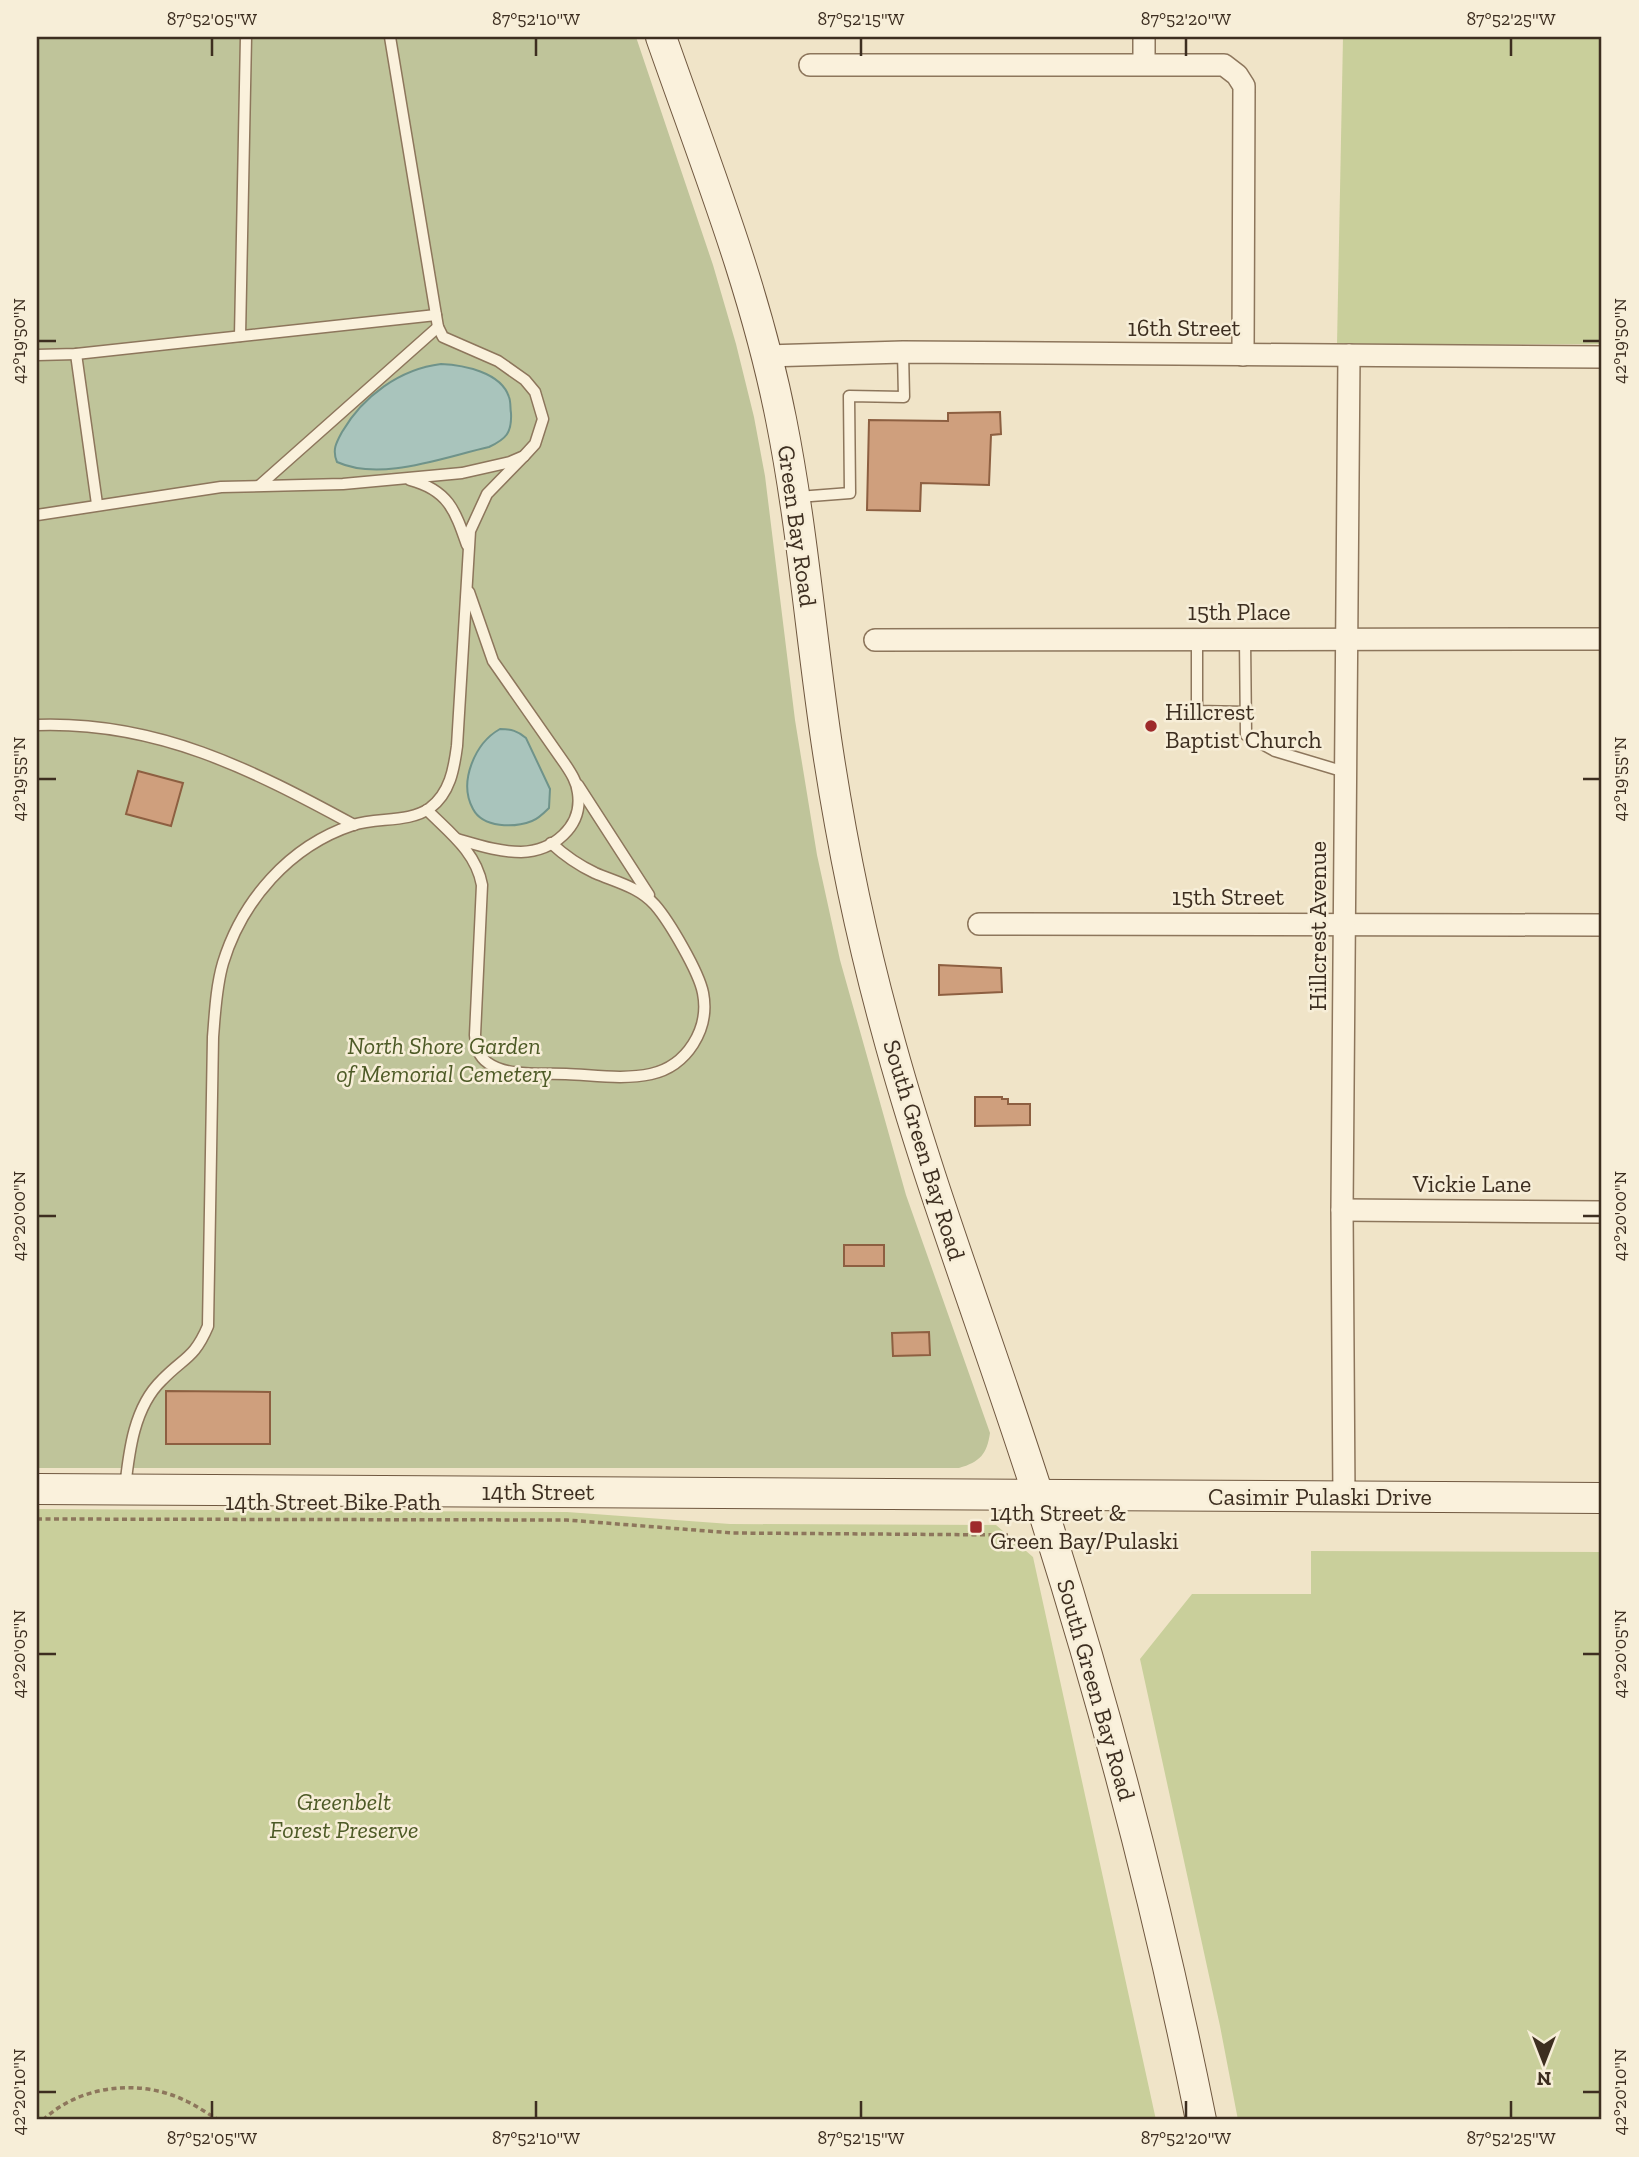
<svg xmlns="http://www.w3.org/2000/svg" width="1639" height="2157" viewBox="0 0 1639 2157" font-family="'Zilla Slab',serif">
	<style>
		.green { fill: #c9cf9b }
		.cemetery { fill: #bfc49a }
		.water { fill: #a9c4bc; stroke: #6f938a; stroke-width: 2 }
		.building { fill: #cf9f7d; stroke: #8d5f41; stroke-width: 2 }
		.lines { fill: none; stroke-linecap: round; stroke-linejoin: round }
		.lane-casing { stroke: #8d765c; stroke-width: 13 }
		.street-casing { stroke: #8d765c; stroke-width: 24 }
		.secondary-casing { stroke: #6f573f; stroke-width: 32 }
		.path { stroke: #8d765c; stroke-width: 3.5; stroke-dasharray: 5 3.5; stroke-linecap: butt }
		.lane { stroke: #faf1dc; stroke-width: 10 }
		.street { stroke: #faf1dc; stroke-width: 21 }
		.secondary { stroke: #faf1dc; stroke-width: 30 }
		.ticks { fill: none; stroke: #3d2e20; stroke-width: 2.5 }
		.poi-dot { fill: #9e2a2b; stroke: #f7eed8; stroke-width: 2.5 }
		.labels { text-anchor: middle; stroke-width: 5; stroke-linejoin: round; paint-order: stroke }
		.street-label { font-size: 24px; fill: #3d2e20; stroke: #f7eed8 }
		.poi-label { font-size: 24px; fill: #3d2e20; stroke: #f7eed8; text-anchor: start }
		.park-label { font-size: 24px; font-style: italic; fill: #4d5a26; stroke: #f7eed8 }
		.neatline { fill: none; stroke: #3d2e20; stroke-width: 2.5 }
		.ticks-label { font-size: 18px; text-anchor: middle; fill: #3d2e20 }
	</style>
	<rect width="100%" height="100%" fill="#f0e4c8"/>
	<g class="green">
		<polygon points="1343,37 1602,37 1602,344 1337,345"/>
		<polygon points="37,1509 567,1512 730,1524 996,1525 1033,1557 1156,2120 37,2120"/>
		<polygon points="1311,1551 1602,1552 1602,2120 1238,2120 1220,2026 1140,1659 1192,1594 1311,1594"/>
	</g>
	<path class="cemetery" d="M37 37H636L713 265 736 344 754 417 765 476 795 720 817 855 840 960 906 1195 990 1433C987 1454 980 1462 959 1468H37Z"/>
	<g class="water">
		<path d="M441 364C463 365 501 372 509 397 511 402 510 408 511 413 512 433 506 439 489 447 444 457 381 482 337 462 332 450 336 443 342 432 363 396 400 369 441 364Z"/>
		<path d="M500 729C511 729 518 731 526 738L550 789 549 808C544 813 538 819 532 821 514 828 483 828 473 809 458 782 475 743 500 729Z"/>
	</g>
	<g class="building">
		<polygon points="1000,412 1001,434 991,435 989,485 921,483 920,511 867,510 869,420 948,421 948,413"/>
		<polygon points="138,771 183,783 171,826 126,814"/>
		<polygon points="939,965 1001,968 1002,992 939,995"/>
		<polygon points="975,1097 1002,1097 1002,1099 1008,1099 1008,1104 1030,1104 1030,1125 975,1126"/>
		<rect x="844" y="1245" width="40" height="21"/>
		<polygon points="929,1332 930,1355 893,1356 892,1333"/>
		<polygon points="166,1391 270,1392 270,1444 166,1444"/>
	</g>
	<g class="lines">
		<g class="lane-casing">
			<g id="lane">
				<polyline points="240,336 246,37"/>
				<polyline points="76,354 97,504"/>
				<polyline points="37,355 76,354 436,315"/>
				<path d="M410 480C448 490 455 510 467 545"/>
				<polyline points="260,485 438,327"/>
				<polyline points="798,497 850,493 849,396 904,397 903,352"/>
				<polyline points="37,515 221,487 343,484 462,473 510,462 524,456 535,444 543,419 535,392 525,380 498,361 443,337 438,327 390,37"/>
				<polyline points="1197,638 1197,711 1245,712"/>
				<polyline points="1245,639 1246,735 1275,751 1345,772"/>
				<path d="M37 725C157 721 251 769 354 825"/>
				<polyline points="578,785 649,895"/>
				<path d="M427 810C450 833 476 852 482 885L475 1035C476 1046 478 1056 488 1063 507 1077 543 1073 566 1074 593 1075 624 1080 651 1074 687 1066 710 1029 703 993 699 972 669 921 655 905 639 887 616 882 595 873 578 865 565 856 551 843"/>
				<path d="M457 839C478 845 499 852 521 852 553 851 583 827 578 793 577 782 571 773 565 764L493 661 469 592"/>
				<path d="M125 1488C129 1451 134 1407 162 1380 184 1357 194 1359 208 1326L213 1037C215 1013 216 987 223 963 242 901 289 846 353 825 377 817 409 823 430 808 450 793 454 769 457 746L470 531 487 494 524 456"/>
			</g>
		</g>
		<g class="street-casing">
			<g id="street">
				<polyline points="1144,64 1144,37"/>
				<polyline points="810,65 1224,65 1237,75 1244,86 1243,355"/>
				<polyline points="766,356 903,352 1602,357"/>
				<polyline points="875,640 1602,639"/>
				<polyline points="979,924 1602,925"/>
				<polyline points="1342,1210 1602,1212"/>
				<polyline points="1344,1498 1342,1210 1349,355"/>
			</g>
		</g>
		<g class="secondary-casing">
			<g id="secondary">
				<path d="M661 37C705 163 755 287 781 419 803 529 811 641 828 752 842 844 861 937 886 1028 929 1188 990 1343 1040 1501 1105 1704 1159 1911 1201 2120"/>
				<polyline points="37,1489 1602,1498"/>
			</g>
		</g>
		<g class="path">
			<polyline points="37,1519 567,1520 733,1533 1008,1535"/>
			<path d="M43 2120C80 2085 140 2078 186 2101 197 2106 208 2114 219 2120"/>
		</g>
		<use href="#lane" class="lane"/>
		<use href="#street" class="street"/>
		<use href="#secondary" class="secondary"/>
	</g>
	<path class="ticks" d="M212 38V56M536 38V56M861 38V56M1186 38V56M1511 38V56M38 341H56M1583 341H1600M38 779H56M1583 779H1600M38 1216H56M1583 1216H1600M38 1654H56M1583 1654H1600M38 2092H56M1583 2092H1600M212 2101V2118M536 2101V2118M861 2101V2118M1186 2101V2118M1511 2101V2118"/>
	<g class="poi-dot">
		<circle cx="1151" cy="726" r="7"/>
		<rect x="969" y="1520" width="14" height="14" rx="3.5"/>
	</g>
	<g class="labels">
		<g class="street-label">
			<text x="1184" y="336">16th Street</text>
			<text transform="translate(797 526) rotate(82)" y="8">Green Bay Road</text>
			<text x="1239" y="620">15th Place</text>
			<text x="1228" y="905">15th Street</text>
			<text transform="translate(1318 926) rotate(-90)" y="8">Hillcrest Avenue</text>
			<text transform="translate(924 1150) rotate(73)" y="8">South Green Bay Road</text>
			<text x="1472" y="1192">Vickie Lane</text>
			<text x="538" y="1500">14th Street</text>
			<text x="1320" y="1505">Casimir Pulaski Drive</text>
			<text x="333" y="1510">14th Street Bike Path</text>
			<text transform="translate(1096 1690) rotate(74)" y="8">South Green Bay Road</text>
		</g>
		<g class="poi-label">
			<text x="1165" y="720">Hillcrest<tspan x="1165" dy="28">Baptist Church</tspan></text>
			<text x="990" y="1521">14th Street &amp;<tspan x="990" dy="28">Green Bay/Pulaski</tspan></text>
		</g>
		<g class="park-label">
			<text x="444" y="1054">North Shore Garden<tspan x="444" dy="28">of Memorial Cemetery</tspan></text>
			<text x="344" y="1810">Greenbelt<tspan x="344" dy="28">Forest Preserve</tspan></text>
		</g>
	</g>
	<rect width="1639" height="2157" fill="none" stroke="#f7eed8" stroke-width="77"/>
	<g transform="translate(1544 2062) rotate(180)" stroke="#f7eed8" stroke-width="5" paint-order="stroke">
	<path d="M0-5L12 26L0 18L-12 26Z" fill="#3d2e20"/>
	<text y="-10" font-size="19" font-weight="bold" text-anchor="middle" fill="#3d2e20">N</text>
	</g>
	<rect x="38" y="38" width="1562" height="2080" class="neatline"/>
	<g class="ticks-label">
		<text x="212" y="25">87°52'05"W</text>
		<text x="536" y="25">87°52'10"W</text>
		<text x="861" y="25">87°52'15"W</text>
		<text x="1186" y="25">87°52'20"W</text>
		<text x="1511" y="25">87°52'25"W</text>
		<text transform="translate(1620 341) rotate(-90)" y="6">42°19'50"N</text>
		<text transform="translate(19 341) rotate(-90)" y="6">42°19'50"N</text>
		<text transform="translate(1620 779) rotate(-90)" y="6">42°19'55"N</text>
		<text transform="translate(19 779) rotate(-90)" y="6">42°19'55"N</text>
		<text transform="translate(1620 1216) rotate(-90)" y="6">42°20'00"N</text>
		<text transform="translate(19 1216) rotate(-90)" y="6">42°20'00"N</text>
		<text transform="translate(1620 1654) rotate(-90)" y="6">42°20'05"N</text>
		<text transform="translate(19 1654) rotate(-90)" y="6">42°20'05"N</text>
		<text transform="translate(1620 2092) rotate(-90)" y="6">42°20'10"N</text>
		<text transform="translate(19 2092) rotate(-90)" y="6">42°20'10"N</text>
		<text x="212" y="2144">87°52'05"W</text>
		<text x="536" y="2144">87°52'10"W</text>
		<text x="861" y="2144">87°52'15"W</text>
		<text x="1186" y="2144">87°52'20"W</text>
		<text x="1511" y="2144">87°52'25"W</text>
	</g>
</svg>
